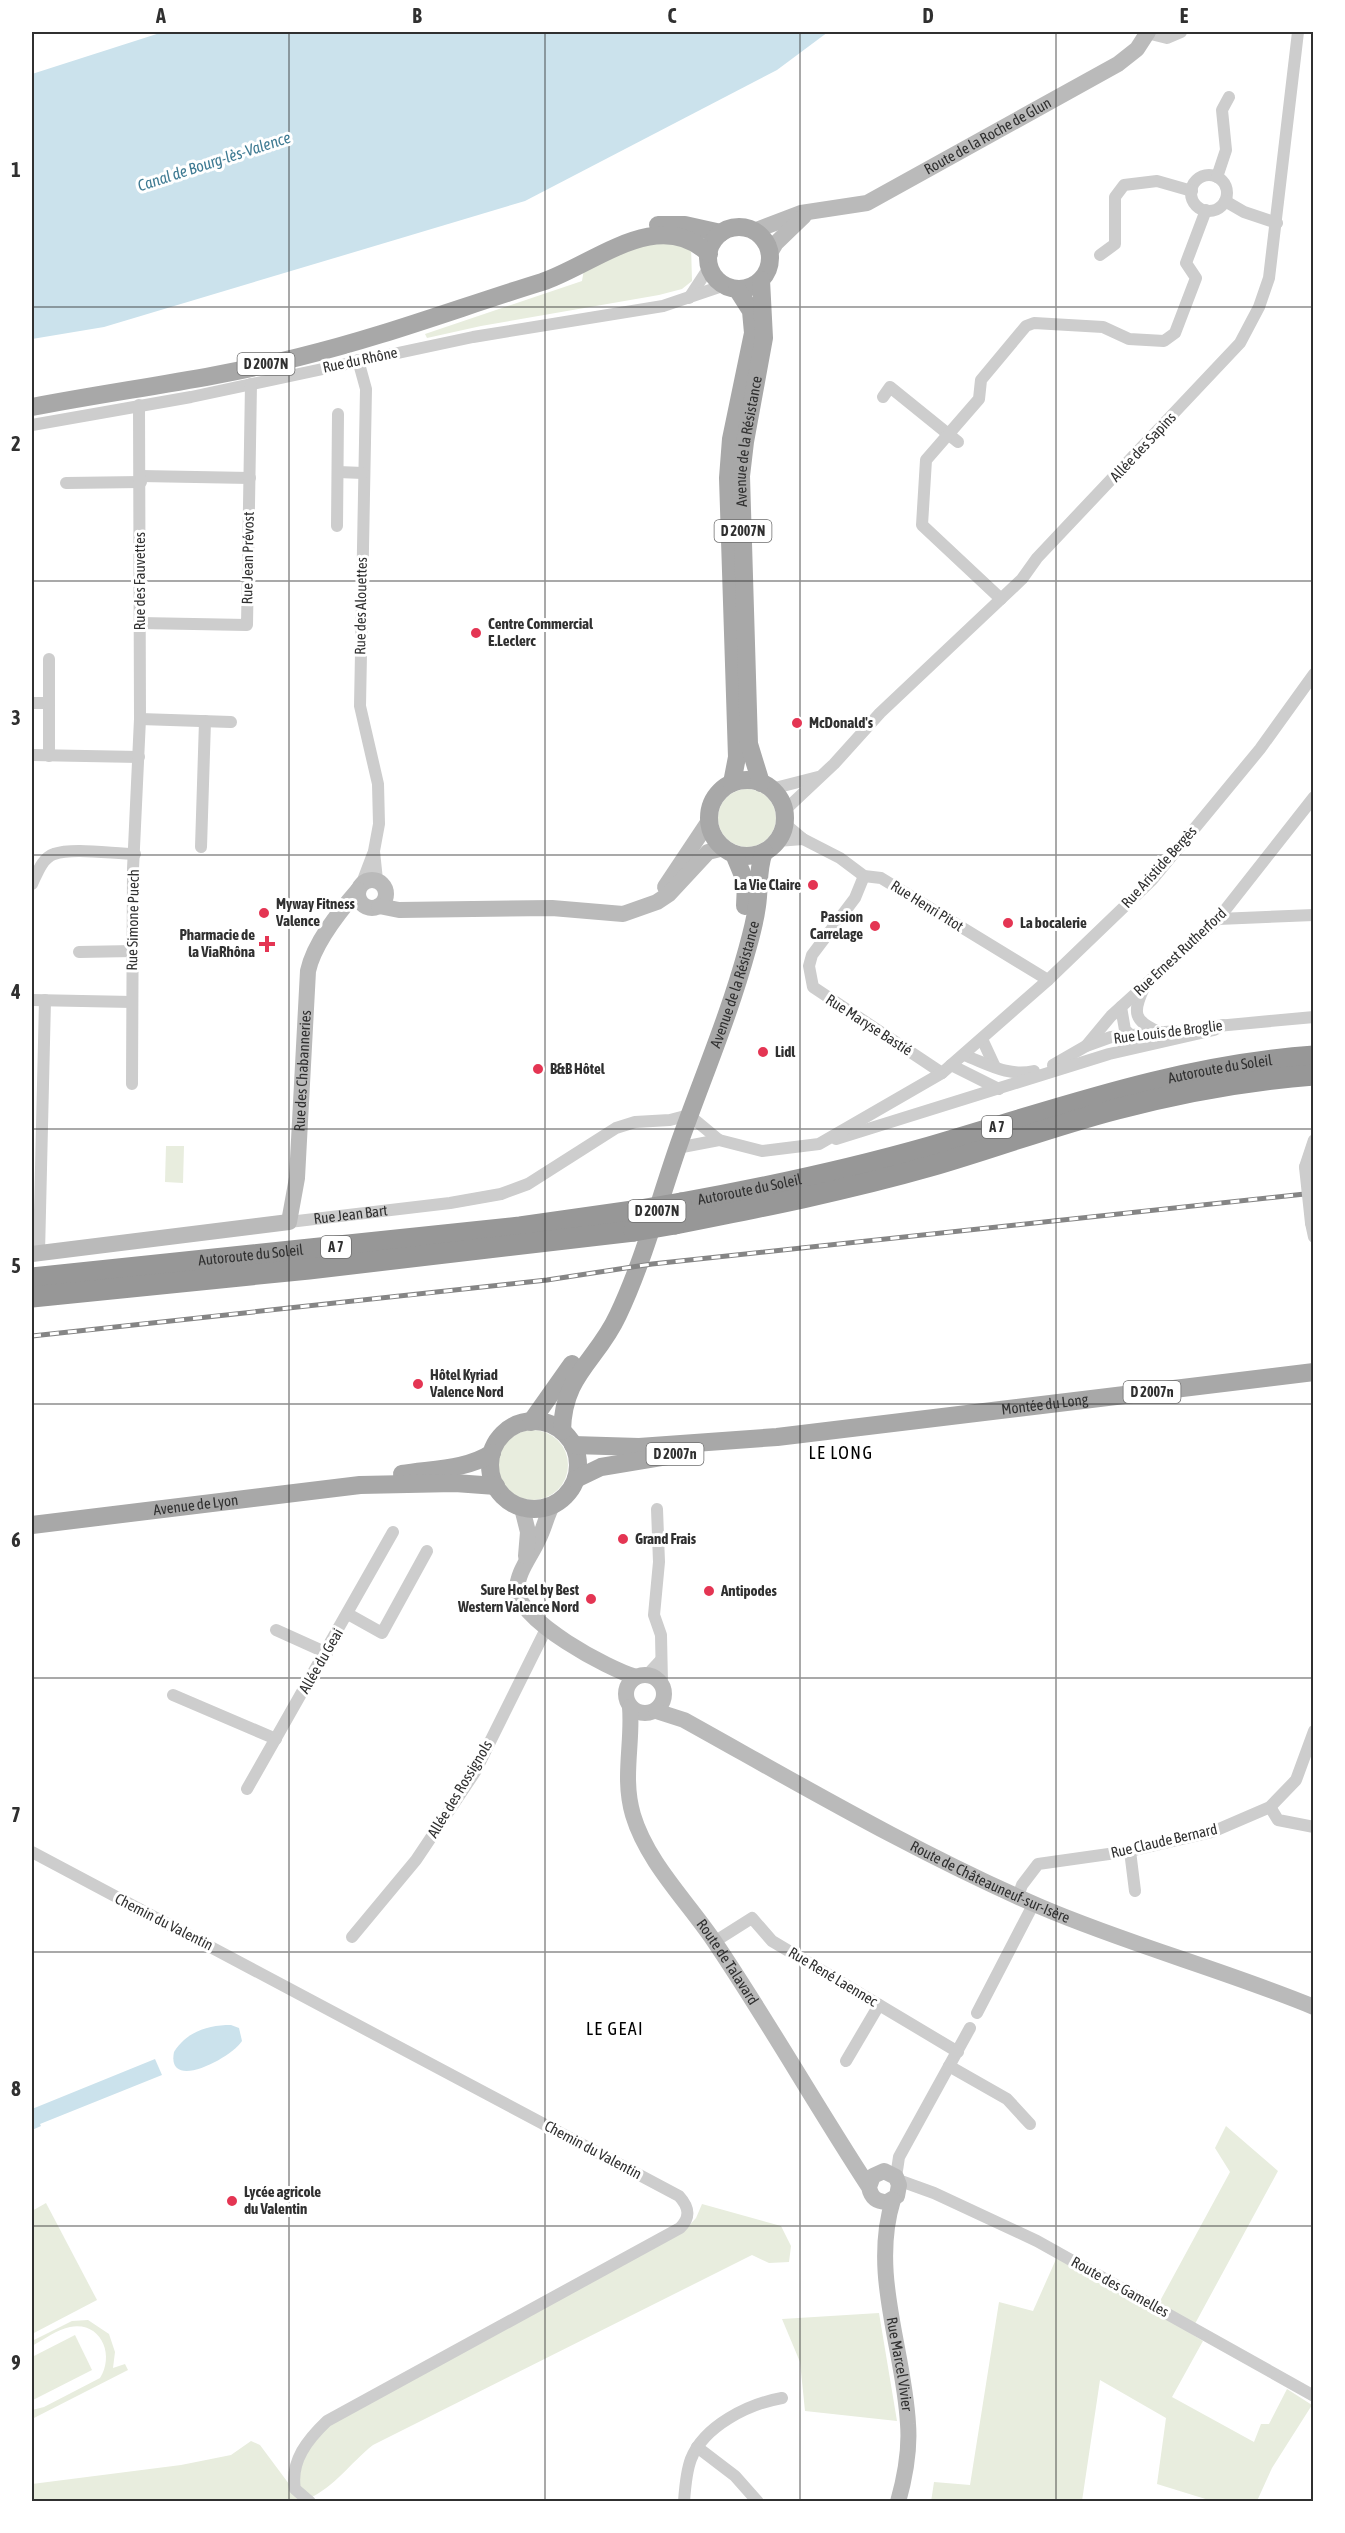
<svg xmlns="http://www.w3.org/2000/svg" width="1345" height="2533" viewBox="0 0 1345 2533" font-family="'Asap Condensed',sans-serif">
	<style>
		.green { fill: #e8edde }
		.water { fill: #cbe2ec }
		.lines { fill: none; stroke-linecap: round; stroke-linejoin: round }
		.street { stroke: #cdcdcd; stroke-width: 12 }
		.secondary { stroke: #bababa; stroke-width: 16 }
		.primary { stroke: #a8a8a8; stroke-width: 18 }
		.highway { stroke: #979797; stroke-width: 21 }
		.rail-casing { stroke: #858585; stroke-width: 5 }
		.rail { stroke: #fff; stroke-width: 3; stroke-dasharray: 9; stroke-linecap: butt }
		.street-bridge { stroke: #cdcdcd; stroke-width: 12 }
		.highway-bridge { stroke: #979797; stroke-width: 21 }
		.grid { fill: none; stroke: #303030; stroke-width: 1.5; stroke-opacity: 0.55 }
		.poi-dot { fill: #e43553; stroke: #fff; stroke-width: 2 }
		.labels { text-anchor: middle; stroke-width: 6; stroke-linejoin: round; paint-order: stroke }
		.shield { fill: #fff; stroke: #6e6e6e; stroke-width: 1.5 }
		.shield-label { font-size: 14px; font-weight: bold; fill: #303030 }
		.street-label { font-size: 15px; fill: #303030; stroke: #fff }
		.poi-label { font-size: 15px; font-weight: bold; fill: #303030; stroke: #fff; text-anchor: start }
		.water-label { font-size: 16px; font-style: italic; fill: #3e7a92; stroke: #fff }
		.quarter-label { font-size: 18px; letter-spacing: 1.5px; fill: #000; stroke: #fff }
		.neatline { fill: none; stroke: #303030; stroke-width: 2 }
		.grid-label { font-size: 20px; text-anchor: middle; font-weight: bold; fill: #303030 }
	</style>
	<rect width="100%" height="100%" fill="#fff"/>
	<g class="green">
		<polygon points="647,242 691,245 692,281 682,289 659,295 481,326 427,338 425,334 582,281 584,269"/>
		<circle cx="747" cy="818" r="29"/>
		<polygon points="166,1146 184,1146 183,1183 165,1182"/>
		<circle cx="533" cy="1465" r="35"/>
		<polygon points="1226,2126 1278,2171 1190,2333 1203,2341 1172,2397 1254,2442 1261,2424 1269,2424 1287,2389 1312,2405 1272,2468 1257,2501 1212,2501 1157,2484 1166,2418 1100,2380 1082,2501 931,2502 934,2482 970,2485 999,2302 1033,2311 1057,2257 1154,2312 1230,2172 1215,2148"/>
		<polygon points="46,2203 97,2300 32,2334 32,2211"/>
		<path d="M702 2204 781 2226 791 2246 789 2262 769 2263 752 2255 373 2445C349 2464 336 2486 308 2499L310 2501 32 2502V2484L181 2465 231 2455 251 2441 260 2445 289 2484 319 2431 686 2229 696 2218Z"/>
		<polygon points="879,2313 897,2421 805,2411 800,2362 782,2319"/>
		<path d="M88 2320 109 2334 115 2352 113 2368 125 2364 128 2370 32 2419V2410L44 2407 100 2378C115 2355 101 2321 70 2327 58 2329 43 2340 32 2346V2341L72 2321Z"/>
		<polygon points="75,2335 92,2370 33,2400 32,2357"/>
	</g>
	<g class="water">
		<polygon points="163,32 828,32 777,70 525,201 104,327 32,339 32,74"/>
		<path d="M231 2025 239 2028 242 2041C230 2059 166 2092 174 2052 187 2031 209 2025 231 2025Z"/>
		<polygon points="155,2059 162,2075 40,2124 41,2126 32,2130 32,2109"/>
	</g>
	<g class="lines">
		<g class="street">
			<polyline points="1147,33 1167,38 1181,32"/>
			<circle cx="1209" cy="193" r="18"/>
			<polyline points="1217,177 1226,150 1222,110 1229,97"/>
			<polyline points="1225,201 1244,212 1277,223"/>
			<polyline points="1100,255 1115,244 1115,197 1124,185 1157,181 1192,191"/>
			<polyline points="689,298 710,266"/>
			<polyline points="358,360 366,389 360,706 378,784 379,824 374,851 377,880"/>
			<polyline points="883,397 890,387 958,442"/>
			<polyline points="32,425 191,397 473,337 663,306 725,285"/>
			<polyline points="338,472 363,473"/>
			<polyline points="141,476 250,478"/>
			<polyline points="66,483 141,482"/>
			<polyline points="337,526 338,414"/>
			<polyline points="1001,599 922,525 926,460 979,399 981,380 1026,326 1034,323 1103,327 1129,339 1164,341 1175,333 1196,278 1186,263 1206,210"/>
			<polyline points="140,623 247,625 251,384"/>
			<polyline points="32,703 49,703 49,756"/>
			<polyline points="49,703 49,659"/>
			<polyline points="140,719 231,722"/>
			<polyline points="32,755 139,757"/>
			<polyline points="771,789 818,777"/>
			<polyline points="784,811 834,764 880,713 1022,579 1037,558 1240,343 1259,307 1269,278 1298,32"/>
			<polyline points="784,823 803,839 840,858 864,876 881,878 1048,980"/>
			<polyline points="777,841 803,839"/>
			<polyline points="201,847 205,721"/>
			<polyline points="864,876 855,898 812,955 809,966 813,987 942,1073"/>
			<polyline points="362,883 373,854"/>
			<path d="M32 884C37 874 42 858 54 854 73 847 114 854 135 854"/>
			<polyline points="1218,919 1314,915"/>
			<polyline points="79,952 133,951"/>
			<path d="M1144 988C1132 1013 1134 1021 1159 1032"/>
			<polyline points="32,1000 132,1002"/>
			<polyline points="1121,1007 1125,1030 1133,1037"/>
			<polyline points="1217,1026 1314,1017"/>
			<polyline points="982,1039 995,1067"/>
			<polyline points="1086,1046 1111,1016 1218,919 1314,797"/>
			<path d="M964 1055C988 1064 1008 1077 1034 1071"/>
			<polyline points="951,1065 999,1089"/>
			<polyline points="1053,1065 1086,1046 1111,1037 1176,1031"/>
			<polyline points="132,1084 133,869 140,719 139,405"/>
			<polyline points="836,1139 1109,1054 1214,1030 1223,1025"/>
			<polyline points="677,1148 719,1140 762,1151 819,1144 942,1073 1048,980 1152,880 1260,749 1314,674"/>
			<polyline points="1305,1167 1314,1140"/>
			<path id="s1" d="M289 1222 450 1203 501 1194 528 1184 616 1128 635 1122 670 1120 689 1115 719 1140"/>
			<polyline points="1311,1223 1314,1237"/>
			<polyline points="39,1253 45,1000"/>
			<polyline points="657,1509 659,1562 654,1615 661,1635 662,1683"/>
			<polyline points="348,1614 382,1633 427,1551"/>
			<polyline points="276,1630 327,1653"/>
			<polyline points="647,1675 660,1661"/>
			<polyline points="173,1695 276,1739"/>
			<polyline points="247,1789 393,1532"/>
			<polyline points="1270,1807 1278,1820 1314,1827"/>
			<polyline points="1130,1851 1135,1891"/>
			<path d="M32 1852 679 2196C689 2207 691 2217 680 2228L327 2421C308 2439 290 2461 295 2489L310 2502"/>
			<polyline points="1018,1896 1022,1885 1038,1864 1130,1851 1212,1832 1270,1807 1296,1780 1314,1731"/>
			<polyline points="352,1937 416,1860 475,1772 547,1627"/>
			<polyline points="714,1942 752,1918 772,1941 958,2052"/>
			<polyline points="977,2013 1034,1903"/>
			<polyline points="846,2061 879,2005"/>
			<polyline points="949,2066 1007,2099 1030,2124"/>
			<polyline points="896,2177 899,2157 970,2028"/>
			<polyline points="898,2180 934,2193 1037,2241 1314,2396"/>
			<polyline points="697,2447 735,2476 758,2502"/>
			<path d="M684 2502C685 2488 686 2472 691 2459 704 2426 748 2404 782 2398"/>
		</g>
		<g class="secondary">
			<path id="s2" d="M754 231 801 213 867 203 1118 64 1137 49 1148 32"/>
			<polyline points="770,253 776,243 804,216"/>
			<circle cx="372" cy="894" r="14"/>
			<polyline points="665,887 709,821"/>
			<polyline points="379,906 399,910 552,908 623,914 657,902 669,894 708,852 724,848"/>
			<path id="s3" d="M32 1254 289 1222 297 1178 308 971C314 943 339 912 358 890"/>
			<path d="M552 1506C546 1517 544 1529 538 1540 531 1556 517 1572 517 1590 519 1621 608 1669 636 1677"/>
			<polyline points="522,1508 528,1532 526,1556"/>
			<circle cx="645" cy="1694" r="19"/>
			<path id="s4" d="M630 1707C633 1743 622 1778 633 1815 647 1862 687 1901 714 1941 768 2021 816 2106 869 2187 871 2197 876 2202 887 2202L897 2196 899 2185 896 2177 884 2171 873 2176 869 2187"/>
			<path id="s5" d="M656 1711 684 1720C801 1785 918 1854 1041 1907 1130 1945 1224 1970 1314 2007"/>
			<path id="s6" d="M893 2200C870 2274 904 2349 908 2424 910 2449 905 2477 898 2502"/>
		</g>
		<g class="primary">
			<polyline points="658,225 685,225 721,233"/>
			<circle cx="739" cy="258" r="31"/>
			<path d="M32 407C120 390 212 379 299 357 382 337 461 307 542 282 593 265 659 205 709 254"/>
			<circle cx="747" cy="818" r="38"/>
			<polyline points="732,783 737,757 728,478 731,439 753,333 751,311 737,289"/>
			<path id="s7" d="M761 783 749 744 741 476 745 442 764 338 761 280"/>
			<polyline points="734,854 746,883 745,906"/>
			<circle cx="534" cy="1465" r="44"/>
			<polyline points="531,1422 572,1364"/>
			<path id="s8" d="M562 1431C563 1374 597 1361 618 1315 644 1260 659 1201 679 1144 702 1079 729 1016 747 950 751 936 755 921 757 906 760 887 757 870 764 852"/>
			<path id="s9" d="M573 1445 639 1447 777 1437 1314 1372"/>
			<path d="M402 1474C432 1469 466 1470 492 1453"/>
			<polyline points="576,1479 601,1467 673,1455"/>
			<path id="s10" d="M32 1525 360 1485 455 1483 496 1486"/>
		</g>
		<g class="highway">
			<path id="s11" d="M681 1203C764 1188 848 1170 929 1147 1059 1109 1177 1066 1314 1056"/>
			<path d="M675 1224C761 1207 847 1190 931 1166 993 1148 1055 1125 1117 1109 1182 1092 1247 1080 1314 1075"/>
			<path id="s12" d="M32 1278 520 1227 640 1210"/>
			<polyline points="32,1297 309,1269 634,1231"/>
		</g>
		<g class="rail-casing">
			<polyline id="rail" points="32,1336 547,1280 652,1264 1314,1193"/>
		</g>
		<use href="#rail" class="rail"/>
		<polyline class="street-bridge" points="1305,1167 1311,1223"/>
		<g class="highway-bridge">
			<polyline points="640,1210 681,1203"/>
			<polyline points="634,1231 675,1224"/>
		</g>
	</g>
	<path class="grid" d="M289 32V2502M545 32V2502M800 32V2502M1056 32V2502M32 307H1314M32 581H1314M32 855H1314M32 1129H1314M32 1404H1314M32 1678H1314M32 1952H1314M32 2226H1314"/>
	<g class="poi-dot">
		<circle cx="476" cy="633" r="6"/>
		<circle cx="797" cy="723" r="6"/>
		<circle cx="813" cy="885" r="6"/>
		<circle cx="264" cy="913" r="6"/>
		<circle cx="1008" cy="923" r="6"/>
		<circle cx="875" cy="926" r="6"/>
		<path d="M264 935h6v6h6v6h-6v6h-6v-6h-6v-6h6z"/>
		<circle cx="763" cy="1052" r="6"/>
		<circle cx="538" cy="1069" r="6"/>
		<circle cx="418" cy="1384" r="6"/>
		<circle cx="623" cy="1539" r="6"/>
		<circle cx="709" cy="1591" r="6"/>
		<circle cx="591" cy="1599" r="6"/>
		<circle cx="232" cy="2201" r="6"/>
	</g>
	<g class="labels">
		<g class="shield">
			<rect x="237.5" y="353" width="57" height="22" rx="4.5"/>
			<rect x="714.5" y="520" width="57" height="22" rx="4.5"/>
			<rect x="982" y="1116" width="30" height="22" rx="4.5"/>
			<rect x="628.5" y="1200" width="57" height="22" rx="4.5"/>
			<rect x="321" y="1236" width="30" height="22" rx="4.5"/>
			<rect x="1123.5" y="1381" width="57" height="22" rx="4.5"/>
			<rect x="646.5" y="1443" width="57" height="22" rx="4.5"/>
		</g>
		<g class="shield-label">
			<text x="266" y="369">D 2007N</text>
			<text x="743" y="536">D 2007N</text>
			<text x="997" y="1132">A 7</text>
			<text x="657" y="1216">D 2007N</text>
			<text x="336" y="1252">A 7</text>
			<text x="1152" y="1397">D 2007n</text>
			<text x="675" y="1459">D 2007n</text>
		</g>
		<g class="street-label">
			<text dy="5" stroke="none"><textPath href="#s2" startOffset="255">Route de la Roche de Glun</textPath></text>
			<text transform="translate(360 360) rotate(-12)" y="5">Rue du Rhône</text>
			<text dy="5" stroke="none"><textPath href="#s7" startOffset="344">Avenue de la Résistance</textPath></text>
			<text transform="translate(1143 447) rotate(-47)" y="5">Allée des Sapins</text>
			<text transform="translate(248 558) rotate(-89)" y="5">Rue Jean Prévost</text>
			<text transform="translate(140 581) rotate(-90)" y="5">Rue des Fauvettes</text>
			<text transform="translate(361 606) rotate(-89)" y="5">Rue des Alouettes</text>
			<text transform="translate(1159 867) rotate(-48)" y="5">Rue Aristide Bergès</text>
			<text transform="translate(927 906) rotate(32)" y="5">Rue Henri Pitot</text>
			<text transform="translate(133 920) rotate(-89)" y="5">Rue Simone Puech</text>
			<text transform="translate(1180 952) rotate(-43)" y="5">Rue Ernest Rutherford</text>
			<text dy="5" stroke="none"><textPath href="#s8" startOffset="482">Avenue de la Résistance</textPath></text>
			<text transform="translate(869 1025) rotate(33)" y="5">Rue Maryse Bastié</text>
			<text transform="translate(1168 1032) rotate(-7)" y="5">Rue Louis de Broglie</text>
			<text dy="5" stroke="none"><textPath href="#s11" startOffset="556">Autoroute du Soleil</textPath></text>
			<text dy="5" stroke="none"><textPath href="#s3" startOffset="411">Rue des Chabanneries</textPath></text>
			<text dy="5" stroke="none"><textPath href="#s11" startOffset="70">Autoroute du Soleil</textPath></text>
			<text dy="5" stroke="none"><textPath href="#s1" startOffset="62">Rue Jean Bart</textPath></text>
			<text dy="5" stroke="none"><textPath href="#s12" startOffset="220">Autoroute du Soleil</textPath></text>
			<text dy="5" stroke="none"><textPath href="#s9" startOffset="474">Montée du Long</textPath></text>
			<text dy="5" stroke="none"><textPath href="#s10" startOffset="165">Avenue de Lyon</textPath></text>
			<text transform="translate(321 1661) rotate(-60)" y="5">Allée du Geai</text>
			<text transform="translate(460 1789) rotate(-59)" y="5">Allée des Rossignols</text>
			<text transform="translate(1164 1841) rotate(-13)" y="5">Rue Claude Bernard</text>
			<text dy="5" stroke="none"><textPath href="#s5" startOffset="376">Route de Châteauneuf-sur-Isère</textPath></text>
			<text transform="translate(164 1922) rotate(27)" y="5">Chemin du Valentin</text>
			<text dy="5" stroke="none"><textPath href="#s4" startOffset="284">Route de Talavard</textPath></text>
			<text transform="translate(833 1977) rotate(31)" y="5">Rue René Laennec</text>
			<text transform="translate(593 2150) rotate(28)" y="5">Chemin du Valentin</text>
			<text transform="translate(1120 2287) rotate(29)" y="5">Route des Gamelles</text>
			<text dy="5" stroke="none"><textPath href="#s6" startOffset="166">Rue Marcel Vivier</textPath></text>
		</g>
		<g class="poi-label">
			<text x="488" y="629">Centre Commercial<tspan x="488" dy="17">E.Leclerc</tspan></text>
			<text x="809" y="728">McDonald's</text>
			<text x="801" y="890" text-anchor="end">La Vie Claire</text>
			<text x="276" y="909">Myway Fitness<tspan x="276" dy="17">Valence</tspan></text>
			<text x="863" y="922" text-anchor="end">Passion<tspan x="863" dy="17">Carrelage</tspan></text>
			<text x="1020" y="928">La bocalerie</text>
			<text x="255" y="940" text-anchor="end">Pharmacie de<tspan x="255" dy="17">la ViaRhôna</tspan></text>
			<text x="775" y="1057">Lidl</text>
			<text x="550" y="1074">B&amp;B Hôtel</text>
			<text x="430" y="1380">Hôtel Kyriad<tspan x="430" dy="17">Valence Nord</tspan></text>
			<text x="635" y="1544">Grand Frais</text>
			<text x="579" y="1595" text-anchor="end">Sure Hotel by Best<tspan x="579" dy="17">Western Valence Nord</tspan></text>
			<text x="721" y="1596">Antipodes</text>
			<text x="244" y="2197">Lycée agricole<tspan x="244" dy="17">du Valentin</tspan></text>
		</g>
		<g class="water-label">
			<text transform="translate(214 161) rotate(-18)" y="6">Canal de Bourg-lès-Valence</text>
		</g>
		<g class="quarter-label">
			<text x="841" y="1459">LE LONG</text>
			<text x="615" y="2035">LE GEAI</text>
		</g>
	</g>
	<rect width="1345" height="2533" fill="none" stroke="#ffffff" stroke-width="66"/>
	<rect x="33" y="33" width="1279" height="2467" class="neatline"/>
	<g class="grid-label">
		<text x="161" y="23">A</text>
		<text x="417" y="23">B</text>
		<text x="672" y="23">C</text>
		<text x="928" y="23">D</text>
		<text x="1184" y="23">E</text>
		<text x="16" y="177">1</text>
		<text x="16" y="451">2</text>
		<text x="16" y="725">3</text>
		<text x="16" y="999">4</text>
		<text x="16" y="1273">5</text>
		<text x="16" y="1547">6</text>
		<text x="16" y="1822">7</text>
		<text x="16" y="2096">8</text>
		<text x="16" y="2370">9</text>
	</g>
</svg>
